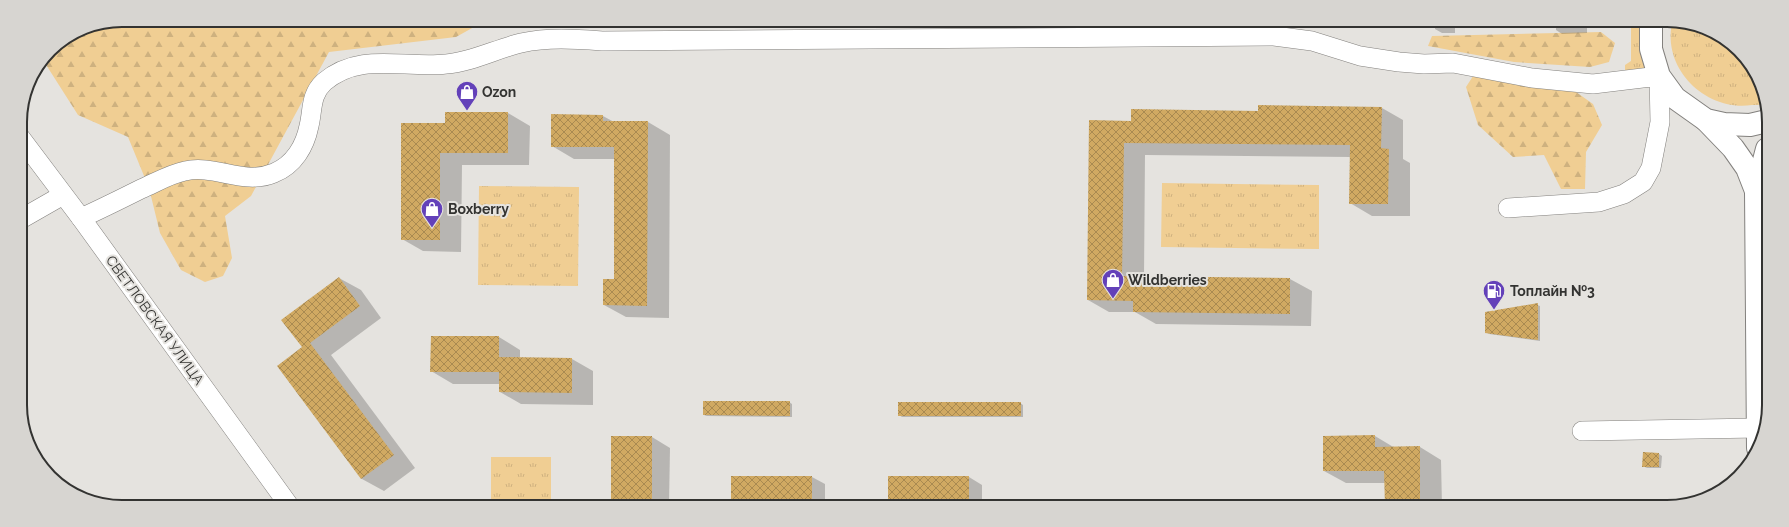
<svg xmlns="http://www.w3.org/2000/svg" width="1789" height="527" viewBox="0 0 1789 527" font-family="Raleway,sans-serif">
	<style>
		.grass { fill: url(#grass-tufts) }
		.forest { fill: url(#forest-firs) }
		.shadow { fill: #0003 }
		.building { fill: url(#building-cross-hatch) }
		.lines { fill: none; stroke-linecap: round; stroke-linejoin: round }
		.minor-casing { stroke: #83817e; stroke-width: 20 }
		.major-casing { stroke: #83817e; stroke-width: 24 }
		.minor { stroke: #fff; stroke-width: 19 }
		.major { stroke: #fff; stroke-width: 22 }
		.labels { text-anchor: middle; stroke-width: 4; stroke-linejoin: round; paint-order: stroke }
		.poi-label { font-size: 14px; font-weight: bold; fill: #333331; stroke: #e5e3df; text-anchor: start }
		.street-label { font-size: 14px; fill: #333331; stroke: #e5e3df }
		.rim { fill: none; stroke: #333331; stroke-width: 2 }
	</style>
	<defs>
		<pattern id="grass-tufts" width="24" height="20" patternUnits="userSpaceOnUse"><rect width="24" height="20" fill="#f0ce93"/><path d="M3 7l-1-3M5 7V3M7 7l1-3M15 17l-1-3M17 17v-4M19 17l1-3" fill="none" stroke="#ceb17f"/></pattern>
		<pattern id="forest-firs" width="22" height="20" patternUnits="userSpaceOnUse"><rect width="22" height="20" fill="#f0ce93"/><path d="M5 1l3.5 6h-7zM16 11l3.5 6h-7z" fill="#ceb17f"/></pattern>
		<pattern id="building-cross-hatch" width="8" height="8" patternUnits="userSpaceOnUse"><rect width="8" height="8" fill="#d0a962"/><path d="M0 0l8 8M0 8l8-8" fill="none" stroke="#a98a51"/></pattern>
	</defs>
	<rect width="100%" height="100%" fill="#e5e3df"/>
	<g class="grass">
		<polygon points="1631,23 1643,23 1647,69 1625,76 1625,65 1631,61"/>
		<path d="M1672 23H1693L1739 50 1767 102C1762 105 1757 105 1752 105 1707 112 1662 70 1672 23Z"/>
		<polygon points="1162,183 1319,185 1319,249 1161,247"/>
		<polygon points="479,186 579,187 578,286 478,285"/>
		<rect x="491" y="457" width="60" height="44"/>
	</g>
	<g class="forest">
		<polygon points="122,20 474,21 474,27 456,37 329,52 251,196 225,216 232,258 223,276 205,282 181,270 160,233 149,188 128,137 78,115 43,60 50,50 83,28"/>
		<polygon points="1601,32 1615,43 1609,62 1590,67 1514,62 1428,46 1432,36"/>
		<polygon points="1475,73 1569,87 1593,104 1602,125 1586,152 1585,189 1561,189 1544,155 1513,157 1478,125 1466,87"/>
	</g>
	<g class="shadow">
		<polygon points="1435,23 1455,23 1455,33 1442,33 1435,29"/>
		<polygon points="1556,23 1587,23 1587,33 1562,34 1556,30"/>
		<polygon points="1382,108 1403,120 1403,159 1410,163 1410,216 1372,216 1350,203 1351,157 1145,155 1144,277 1290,279 1312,291 1311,326 1156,324 1135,312 1109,312 1088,300 1090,121 1132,122 1259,112"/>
		<polygon points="508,113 530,126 529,165 462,165 461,252 423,251 402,239 446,124"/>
		<polygon points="552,115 603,116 614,122 648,122 670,135 669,318 626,317 604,305 615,280 615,159 574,159 552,146"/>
		<polygon points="339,278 361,290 381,318 331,355 415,468 384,491 362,479 278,366 303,348"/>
		<polygon points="1537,305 1540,306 1540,341 1489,334 1486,332"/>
		<polygon points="499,337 520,350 520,358 572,359 593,371 593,405 521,404 500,392 500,384 453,384 431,371"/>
		<polygon points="789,402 792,404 792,417 707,416 704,415"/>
		<polygon points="1020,403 1023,405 1023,417 902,417 899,415"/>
		<polygon points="1375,436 1395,448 1420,447 1441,460 1442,506 1386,506 1385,483 1346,483 1324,471"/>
		<polygon points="612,437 652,437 670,448 669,505 612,505"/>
		<polygon points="1659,454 1662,456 1661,468 1647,468 1643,466"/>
		<polygon points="732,477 812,477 825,484 825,505 732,505"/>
		<polygon points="889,477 969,477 982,485 982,505 889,505"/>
	</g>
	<g class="building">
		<polygon points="1258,105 1382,107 1381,148 1389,149 1388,204 1349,204 1350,145 1124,143 1122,276 1290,278 1290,314 1133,312 1133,301 1087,300 1089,120 1131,121 1131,109 1258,111"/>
		<polygon points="445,112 508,112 508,153 440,153 440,240 401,240 401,123 445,123"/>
		<polygon points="551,114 603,115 603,121 648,121 647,306 603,305 603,279 614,279 614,147 551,147"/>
		<polygon points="339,277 360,306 310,343 394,455 361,479 277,366 302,347 281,320"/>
		<polygon points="1538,303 1538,340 1485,333 1485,312"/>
		<polygon points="431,336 499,336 499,357 572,358 572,393 499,392 499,372 430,372"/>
		<polygon points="703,401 790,401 790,416 703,415"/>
		<rect x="898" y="402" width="123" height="14"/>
		<polygon points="1375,435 1375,447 1420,446 1420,506 1385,506 1384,471 1323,471 1323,436"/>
		<rect x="611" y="436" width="41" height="69"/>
		<polygon points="1643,452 1659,453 1659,467 1642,467"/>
		<rect x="731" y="476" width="81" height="29"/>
		<rect x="888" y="476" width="81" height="29"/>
	</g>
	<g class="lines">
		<g class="minor-casing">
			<g id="minor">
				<polyline points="20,137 81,218 288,504"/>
				<path d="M81 218C101 209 121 199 141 189 155 183 170 174 185 171 215 164 244 186 274 173 294 165 305 146 309 126 313 110 310 95 324 82 360 51 404 69 446 64 472 62 496 49 521 43 548 37 575 39 603 41L1274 36 1312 41 1360 56 1399 62 1424 64 1453 63 1532 78 1593 84 1659 76 1660 122 1651 168 1643 182 1624 194 1599 202 1508 208"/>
				<polyline points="21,219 63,195"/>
				<polyline points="1582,431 1758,428"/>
			</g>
		</g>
		<g class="major-casing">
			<g id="major">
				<polyline points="1651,23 1651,49 1659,76 1675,98 1706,120 1724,124 1750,125 1767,121"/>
				<polyline points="1706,120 1733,148 1747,168 1756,191"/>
				<polyline points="1758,448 1756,191 1767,149"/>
			</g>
		</g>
		<use href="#minor" class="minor"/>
		<use href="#major" class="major"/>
	</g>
	<defs>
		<g id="shop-pin" transform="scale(1.15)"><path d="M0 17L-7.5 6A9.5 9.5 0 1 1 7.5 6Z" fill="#6341b9" stroke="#e5e3df"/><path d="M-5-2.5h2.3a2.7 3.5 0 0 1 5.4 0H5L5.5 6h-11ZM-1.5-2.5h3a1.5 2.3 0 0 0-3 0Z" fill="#fff"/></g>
		<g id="fuel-pin" transform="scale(1.15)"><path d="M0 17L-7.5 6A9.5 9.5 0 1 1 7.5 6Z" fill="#6341b9" stroke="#e5e3df"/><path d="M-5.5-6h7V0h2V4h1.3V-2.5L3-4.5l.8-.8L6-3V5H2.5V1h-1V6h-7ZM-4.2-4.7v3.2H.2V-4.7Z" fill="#fff"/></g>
	</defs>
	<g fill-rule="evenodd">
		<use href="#shop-pin" x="467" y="92"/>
		<use href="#shop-pin" x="432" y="209"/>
		<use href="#shop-pin" x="1113" y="280"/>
		<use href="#fuel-pin" x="1494" y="291"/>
	</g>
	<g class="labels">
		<g class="poi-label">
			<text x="482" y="97">Ozon</text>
			<text x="448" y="214">Boxberry</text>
			<text x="1128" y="285">Wildberries</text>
			<text x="1510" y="296">Топлайн №3</text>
		</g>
		<g class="street-label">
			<text transform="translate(155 320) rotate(54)" y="5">СВЕТЛОВСКАЯ УЛИЦА</text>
		</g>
	</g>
	<path d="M0 0H1789V527H0ZM122 27H1667A95 95 0 0 1 1762 122V405A95 95 0 0 1 1667 500H122A95 95 0 0 1 27 405V122A95 95 0 0 1 122 27Z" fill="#d7d5d1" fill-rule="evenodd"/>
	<path class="rim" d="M122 27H1667A95 95 0 0 1 1762 122V405A95 95 0 0 1 1667 500H122A95 95 0 0 1 27 405V122A95 95 0 0 1 122 27Z"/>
</svg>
